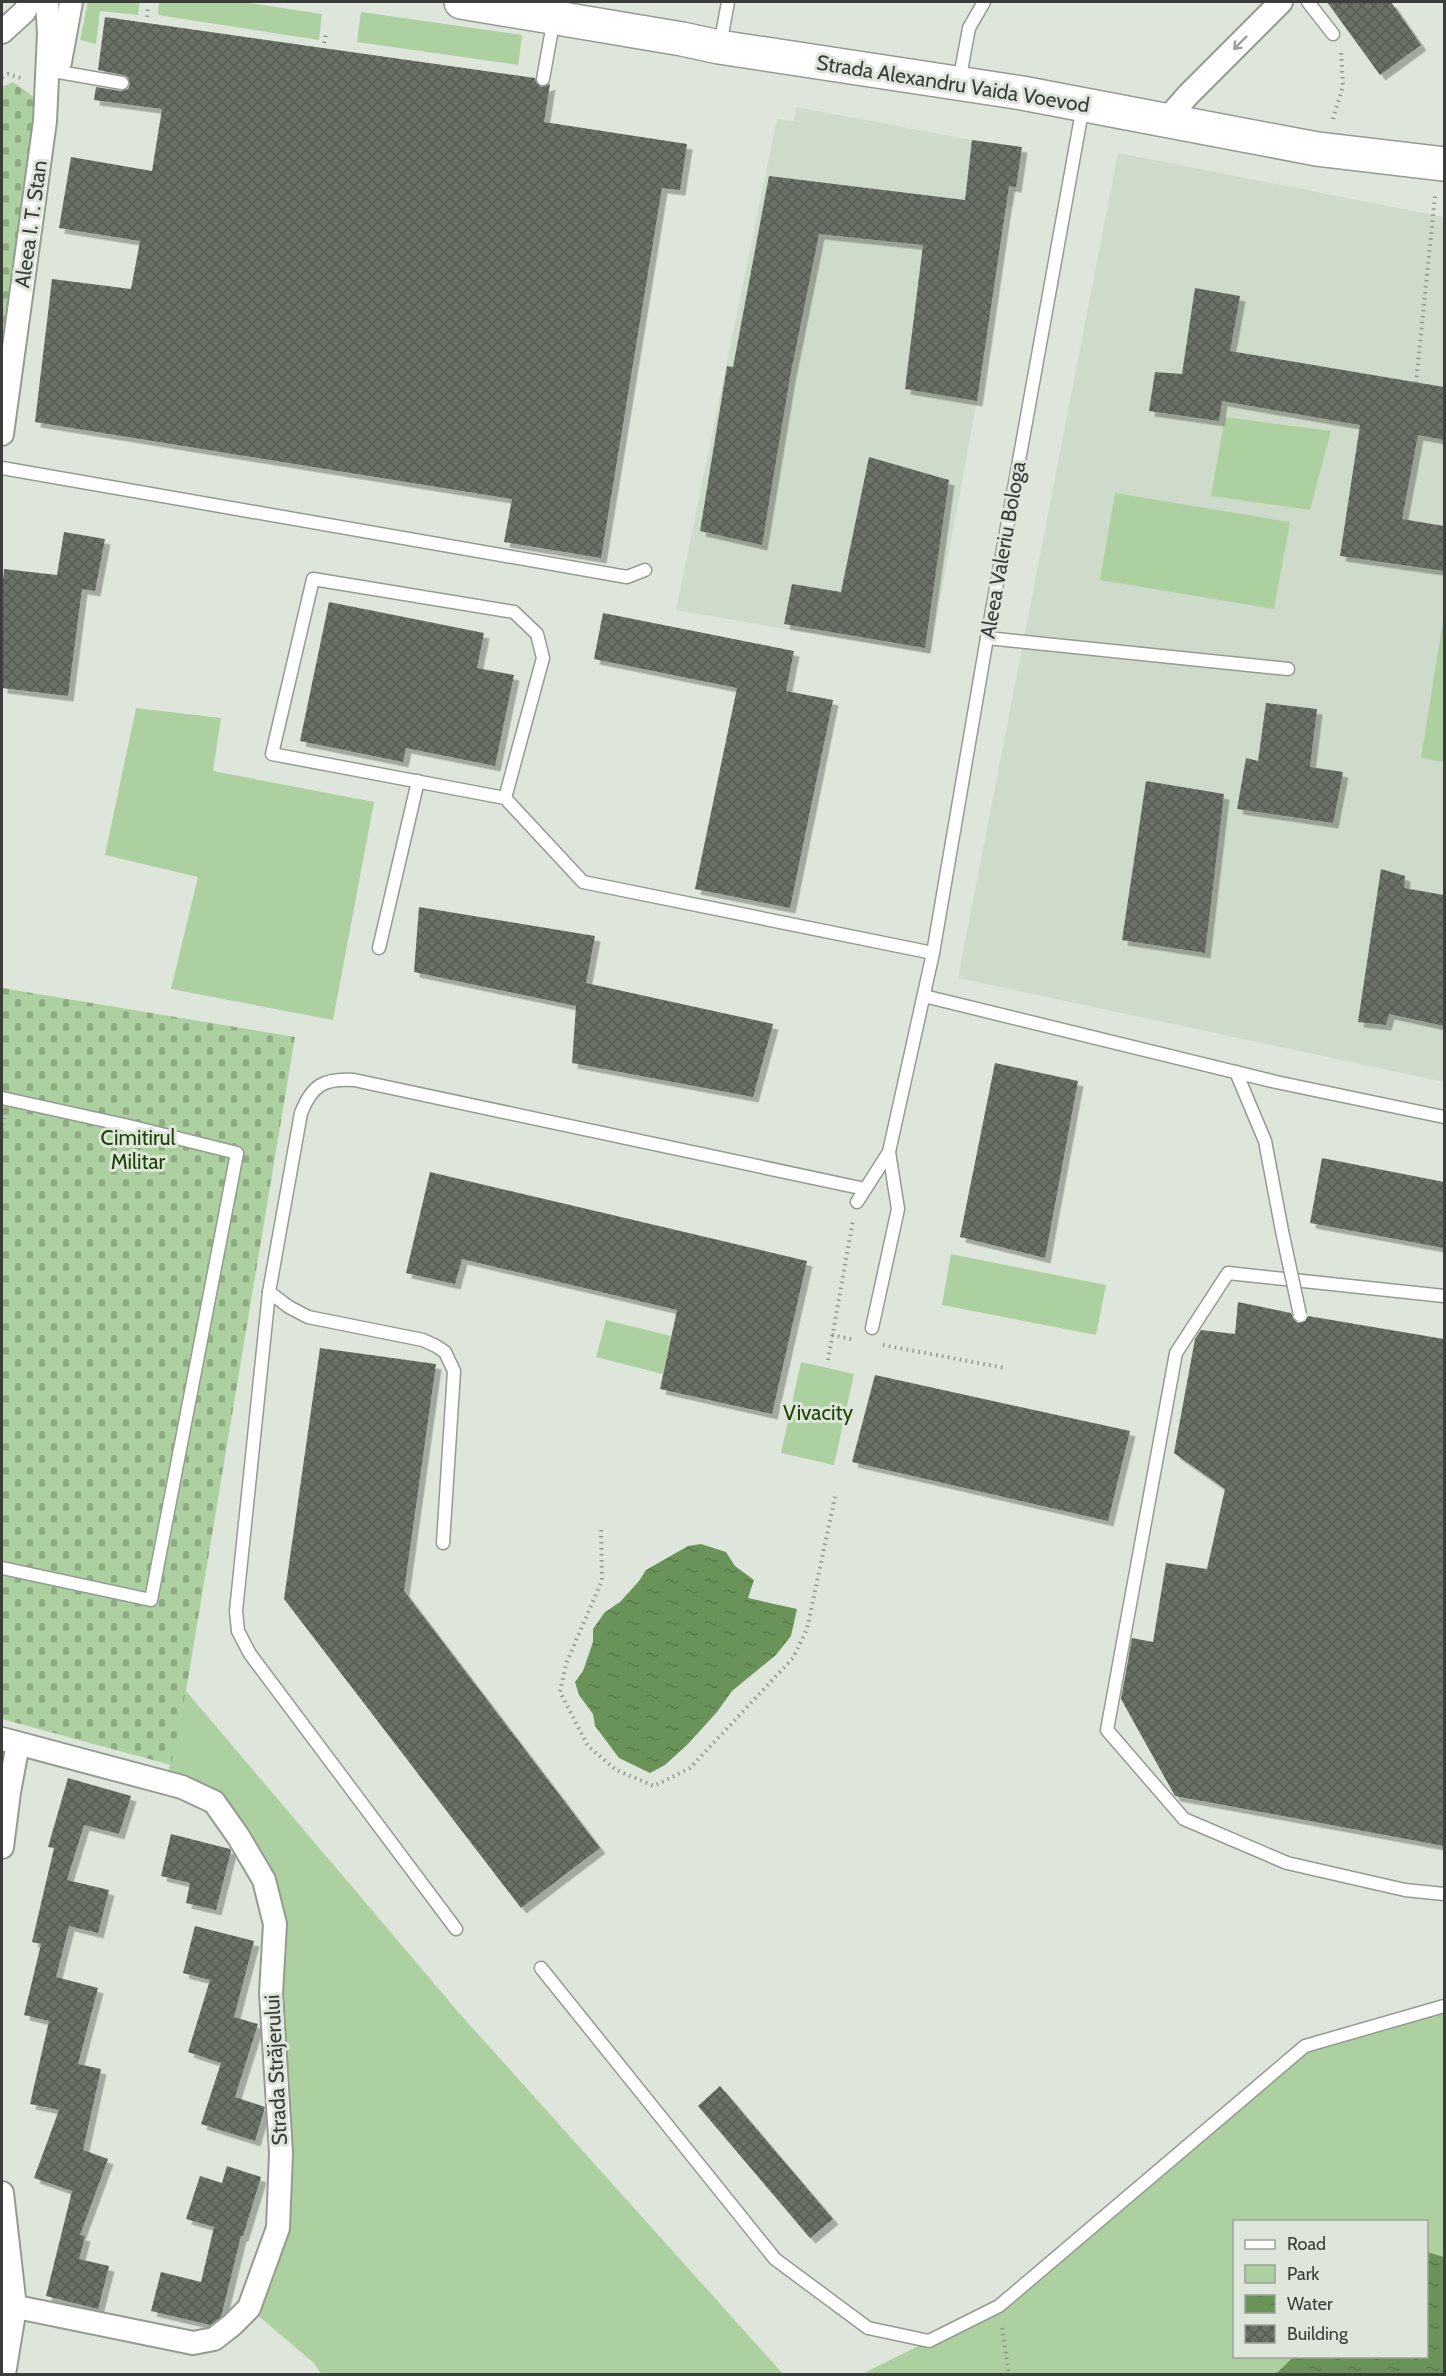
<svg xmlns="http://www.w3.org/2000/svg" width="1446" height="2376" viewBox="0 0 1446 2376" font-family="Cabin,sans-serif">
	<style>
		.built { fill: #cfdbca }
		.green { fill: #add0a0; fill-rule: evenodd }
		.cemetery { fill: url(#cemetery-stones) }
		.water { fill: url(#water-ripples) }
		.building { fill: url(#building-cross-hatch); filter: url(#shadow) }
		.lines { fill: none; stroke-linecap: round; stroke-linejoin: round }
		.lane-casing { stroke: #949b91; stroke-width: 15 }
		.street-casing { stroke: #949b91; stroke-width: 26 }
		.secondary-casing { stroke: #949b91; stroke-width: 36 }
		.path { stroke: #91968f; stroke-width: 4; stroke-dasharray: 1.5 4.5; stroke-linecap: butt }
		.lane { stroke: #fff; stroke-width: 12 }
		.street { stroke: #fff; stroke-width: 22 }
		.secondary { stroke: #fff; stroke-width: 33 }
		.lane-bridge-casing { stroke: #949b91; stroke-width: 15; stroke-linecap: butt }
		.lane-bridge { stroke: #fff; stroke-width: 12 }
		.oneway { stroke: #9c9e9c }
		.labels { text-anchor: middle; stroke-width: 6; stroke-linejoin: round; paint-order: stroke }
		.street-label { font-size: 21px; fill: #3a3d39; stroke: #dee6db }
		.park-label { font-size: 21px; fill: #1b4303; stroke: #dee6db }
	</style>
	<defs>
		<pattern id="cemetery-stones" width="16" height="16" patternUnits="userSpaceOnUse" patternTransform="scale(1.5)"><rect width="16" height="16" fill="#add0a0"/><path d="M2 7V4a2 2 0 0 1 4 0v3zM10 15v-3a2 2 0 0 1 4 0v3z" fill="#8eaa83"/></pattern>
		<pattern id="water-ripples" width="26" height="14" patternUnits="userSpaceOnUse" patternTransform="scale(1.5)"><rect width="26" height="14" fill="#6a9359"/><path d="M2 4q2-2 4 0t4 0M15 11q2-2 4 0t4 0" fill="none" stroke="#58794b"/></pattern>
		<pattern id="building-cross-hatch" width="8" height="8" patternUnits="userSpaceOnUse" patternTransform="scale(1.5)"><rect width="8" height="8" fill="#6b7268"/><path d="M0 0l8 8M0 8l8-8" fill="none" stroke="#545a52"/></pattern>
		<filter id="shadow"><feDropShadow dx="5.5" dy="5.5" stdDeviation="0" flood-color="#0004"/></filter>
	</defs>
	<rect width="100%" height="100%" fill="#dee6db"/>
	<g class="built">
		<polygon points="796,107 972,140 1022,147 1014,207 1006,206 977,401 930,654 676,610 777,119 794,121"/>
		<polygon points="1118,153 1444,217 1444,1082 958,978"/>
	</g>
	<g class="green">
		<polygon points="88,2 140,2 138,15 100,11 96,44 80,40"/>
		<polygon points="159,2 243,2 322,14 319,40 158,15"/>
		<polygon points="361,12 522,35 518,65 357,42"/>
		<polygon points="1225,417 1331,431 1310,510 1211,496"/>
		<polygon points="1115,493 1290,522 1274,609 1100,580"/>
		<polygon points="1444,614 1444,762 1421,758"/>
		<polygon points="136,708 221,718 213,771 374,802 333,1020 171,989 198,877 105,855"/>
		<polygon points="951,1254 1106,1285 1096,1335 942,1305"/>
		<polygon points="606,1320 671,1336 663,1374 596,1357"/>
		<polygon points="801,1362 854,1374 834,1465 781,1453"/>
		<polygon points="186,1691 460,2014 783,2374 321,2374 314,2363 249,2308 278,2228 275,1924 214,1802 166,1783"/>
		<path d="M1444 2006V2374H862L999 2306 1305 2046ZM1234 2222H1426V2356H1234Z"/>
	</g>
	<g class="cemetery">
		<polygon points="13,82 34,97 33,124 2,338 2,87"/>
		<polygon points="2,988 295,1037 186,1691 171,1765 2,1719"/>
	</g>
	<g class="water">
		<polygon points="701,1544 726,1552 735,1566 754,1580 748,1598 797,1609 791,1636 776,1655 732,1691 717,1712 688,1744 665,1765 650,1773 619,1758 595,1726 593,1714 579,1695 575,1682 583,1671 593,1642 593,1629 605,1612 620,1602 639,1581 646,1570 688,1546"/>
		<polygon points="1427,2252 1444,2257 1444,2374 1270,2374 1278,2372 1293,2357 1426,2356"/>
	</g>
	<g class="building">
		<polygon points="1327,2 1391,2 1421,45 1380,75"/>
		<polygon points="105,17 535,78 536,82 541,87 550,84 544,122 687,144 680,190 662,188 601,558 504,542 512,499 35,422 52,279 131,289 140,241 59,228 71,157 152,171 162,109 94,100 96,87 121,91 128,89 130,84 128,77 124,75 98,70"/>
		<polygon points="972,140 1022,147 1016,187 1009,186 977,401 905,389 923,245 819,234 790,377 762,545 700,531 727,366 733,367 769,176 965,200"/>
		<polygon points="1195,288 1240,296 1230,351 1444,387 1444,440 1418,435 1402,519 1444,526 1444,571 1340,556 1360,425 1222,401 1219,421 1149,411 1155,372 1182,374"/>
		<polygon points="869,457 949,480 925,648 784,624 792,584 841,592"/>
		<polygon points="64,532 105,539 95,591 82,589 68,696 2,688 2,591 4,569 57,575"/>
		<polygon points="329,602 484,633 477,668 514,675 495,766 406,748 403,762 300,741"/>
		<polygon points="603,613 794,651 786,691 833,700 790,908 695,889 737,688 594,659"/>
		<polygon points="1266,703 1317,709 1310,767 1343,772 1333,823 1237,809 1246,758 1258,761"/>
		<polygon points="1146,781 1224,794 1205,953 1122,940"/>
		<polygon points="1381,869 1405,876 1404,888 1444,895 1444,1026 1389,1014 1386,1025 1358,1022"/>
		<polygon points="419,907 595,936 586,983 773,1024 753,1097 572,1063 576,1006 414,972"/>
		<polygon points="995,1063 1078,1081 1045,1258 960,1237"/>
		<polygon points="1322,1158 1444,1182 1444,1248 1310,1223"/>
		<polygon points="430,1172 807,1261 772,1414 660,1389 677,1310 462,1259 455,1284 406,1273"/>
		<polygon points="1238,1302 1291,1313 1294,1320 1298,1323 1305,1321 1308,1316 1444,1339 1444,1846 1175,1796 1121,1699 1132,1638 1153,1642 1166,1563 1207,1569 1225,1489 1174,1453 1195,1339 1201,1330 1235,1334"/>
		<polygon points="320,1348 436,1364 404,1591 600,1848 521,1908 284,1599"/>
		<polygon points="875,1375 1130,1431 1108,1521 852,1462"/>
		<polygon points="68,1778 131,1796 119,1834 84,1825 67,1880 109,1890 98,1933 69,1926 56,1977 98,1988 78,2064 101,2069 83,2150 108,2159 80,2235 85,2236 79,2259 109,2266 98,2309 46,2296 72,2191 34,2178 59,2110 30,2104 49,2021 24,2015 41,1944 32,1942 54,1848 48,1847"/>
		<polygon points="171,1834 230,1849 231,1851 216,1910 186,1903 190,1883 161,1876"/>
		<polygon points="195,1926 254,1941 234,2017 258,2024 235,2097 265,2107 255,2141 201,2124 221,2063 188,2052 210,1980 183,1973"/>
		<polygon points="720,2086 833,2219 810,2238 698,2106"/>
		<polygon points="227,2166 261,2177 243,2236 241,2236 221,2317 210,2325 151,2311 161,2272 201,2282 214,2227 186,2219 200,2176 222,2183"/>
	</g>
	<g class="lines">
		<g class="lane-casing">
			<g id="lane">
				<polyline points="1308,2 1333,34"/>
				<polyline points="720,45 728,2"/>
				<polyline points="59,72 122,83"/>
				<polyline points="543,79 554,18"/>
				<polyline points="959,82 969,28 984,2"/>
				<polyline points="2,468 627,577 645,570"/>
				<polyline points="987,638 1288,669"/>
				<polyline points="505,798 272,754 313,579 514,612 537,634 543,658 505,798 583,882 933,953"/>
				<polyline points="379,948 418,781"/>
				<polyline points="924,996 1276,1082 1444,1117"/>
				<polyline points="1236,1072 1265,1141 1282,1231"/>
				<polyline points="2,1098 129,1126 237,1153 151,1600 2,1568"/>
				<polyline points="857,1202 889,1152 933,953 987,638 1083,106"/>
				<polyline points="269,1292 236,1611 238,1631 250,1654 456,1929"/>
				<polyline points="1444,1296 1228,1273 1176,1353 1107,1730 1184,1819 1287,1863 1405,1890 1444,1894"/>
				<polyline points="872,1328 898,1209 889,1152"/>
				<path d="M443 1543 454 1371 445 1352 436 1346 423 1340 308 1317 289 1307 269 1292 301 1113C312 1085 324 1078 354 1080L865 1189"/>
				<polyline points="541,1968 775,2259 868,2328 929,2341 999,2306 1305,2046 1444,2006"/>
			</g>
		</g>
		<g class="street-casing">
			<g id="street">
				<polyline points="2,32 24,12 30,2"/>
				<polyline points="60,62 71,2"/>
				<polyline points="1167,119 1188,95 1281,2"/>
				<polyline points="2,434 45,121 49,33 47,2"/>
				<polyline points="2,1739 182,1787 214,1802 238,1836 264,1880 275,1924 271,1993 281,2153 278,2228 249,2308 232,2325 214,2339 193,2343 2,2304"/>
				<polyline points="2,1847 9,1792 18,1744"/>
				<polyline points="2,2193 15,2307 4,2374"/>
			</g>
		</g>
		<g class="secondary-casing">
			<polyline id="secondary" points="461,2 682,39 719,47 1022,93 1317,149 1444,164"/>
		</g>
		<g class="path">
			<polyline points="147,17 148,8"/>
			<polyline points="324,43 326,34"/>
			<polyline points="2,77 8,74 21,78"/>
			<polyline points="1333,119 1343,86 1341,51"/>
			<polyline points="1416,383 1435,196"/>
			<polyline points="2,1131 4,1118"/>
			<polyline points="832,1335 855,1340"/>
			<polyline points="883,1345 1005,1368"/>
			<polyline points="828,1360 853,1220"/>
			<polyline points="601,1530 602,1580 566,1664 560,1692 588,1746 616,1770 654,1786 690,1768 793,1658 807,1629 836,1492"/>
			<polyline points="1002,2328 1009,2374"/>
		</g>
		<use href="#lane" class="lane"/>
		<use href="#street" class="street"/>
		<use href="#secondary" class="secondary"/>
		<g class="lane-bridge-casing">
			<polyline id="lane-bridge" points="1282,1231 1300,1315"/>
		</g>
		<use href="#lane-bridge" class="lane-bridge"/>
	</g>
	<defs><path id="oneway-shaft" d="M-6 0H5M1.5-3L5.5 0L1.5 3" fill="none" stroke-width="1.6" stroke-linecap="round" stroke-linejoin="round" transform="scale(1.5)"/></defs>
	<use class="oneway" href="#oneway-shaft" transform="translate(1240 43) rotate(135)"/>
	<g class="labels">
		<g class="street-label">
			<text transform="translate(953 84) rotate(9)" y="7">Strada Alexandru Vaida Voevod</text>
			<text transform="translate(31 224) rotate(-82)" y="7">Aleea I. T. Stan</text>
			<text transform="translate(1003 550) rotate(-80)" y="7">Aleea Valeriu Bologa</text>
			<text transform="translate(276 2070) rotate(-93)" y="7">Strada Străjerului</text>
		</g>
		<g class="park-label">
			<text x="138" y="1145">Cimitirul<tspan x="138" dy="24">Militar</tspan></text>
			<text x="818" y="1420">Vivacity</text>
		</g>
	</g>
	<rect width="1446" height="2376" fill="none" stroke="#3a3d39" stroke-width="6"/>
	<rect x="1233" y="2220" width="195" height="138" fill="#dee6db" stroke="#9ca29a" stroke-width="1.5"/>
	<rect x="1245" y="2240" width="30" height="9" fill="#ffffff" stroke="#9ca29a" stroke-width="1.5"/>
	<text x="1287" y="2250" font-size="18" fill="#3a3d39">Road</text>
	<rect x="1245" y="2265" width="30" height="18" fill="#add0a0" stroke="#9ca29a" stroke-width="1.5"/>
	<text x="1287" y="2280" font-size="18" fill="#3a3d39">Park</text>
	<rect x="1245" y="2295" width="30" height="18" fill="url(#water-ripples)" stroke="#9ca29a" stroke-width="1.5"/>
	<text x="1287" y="2310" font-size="18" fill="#3a3d39">Water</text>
	<rect x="1245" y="2325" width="30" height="18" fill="url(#building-cross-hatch)" stroke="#9ca29a" stroke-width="1.5"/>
	<text x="1287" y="2340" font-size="18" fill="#3a3d39">Building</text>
</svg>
